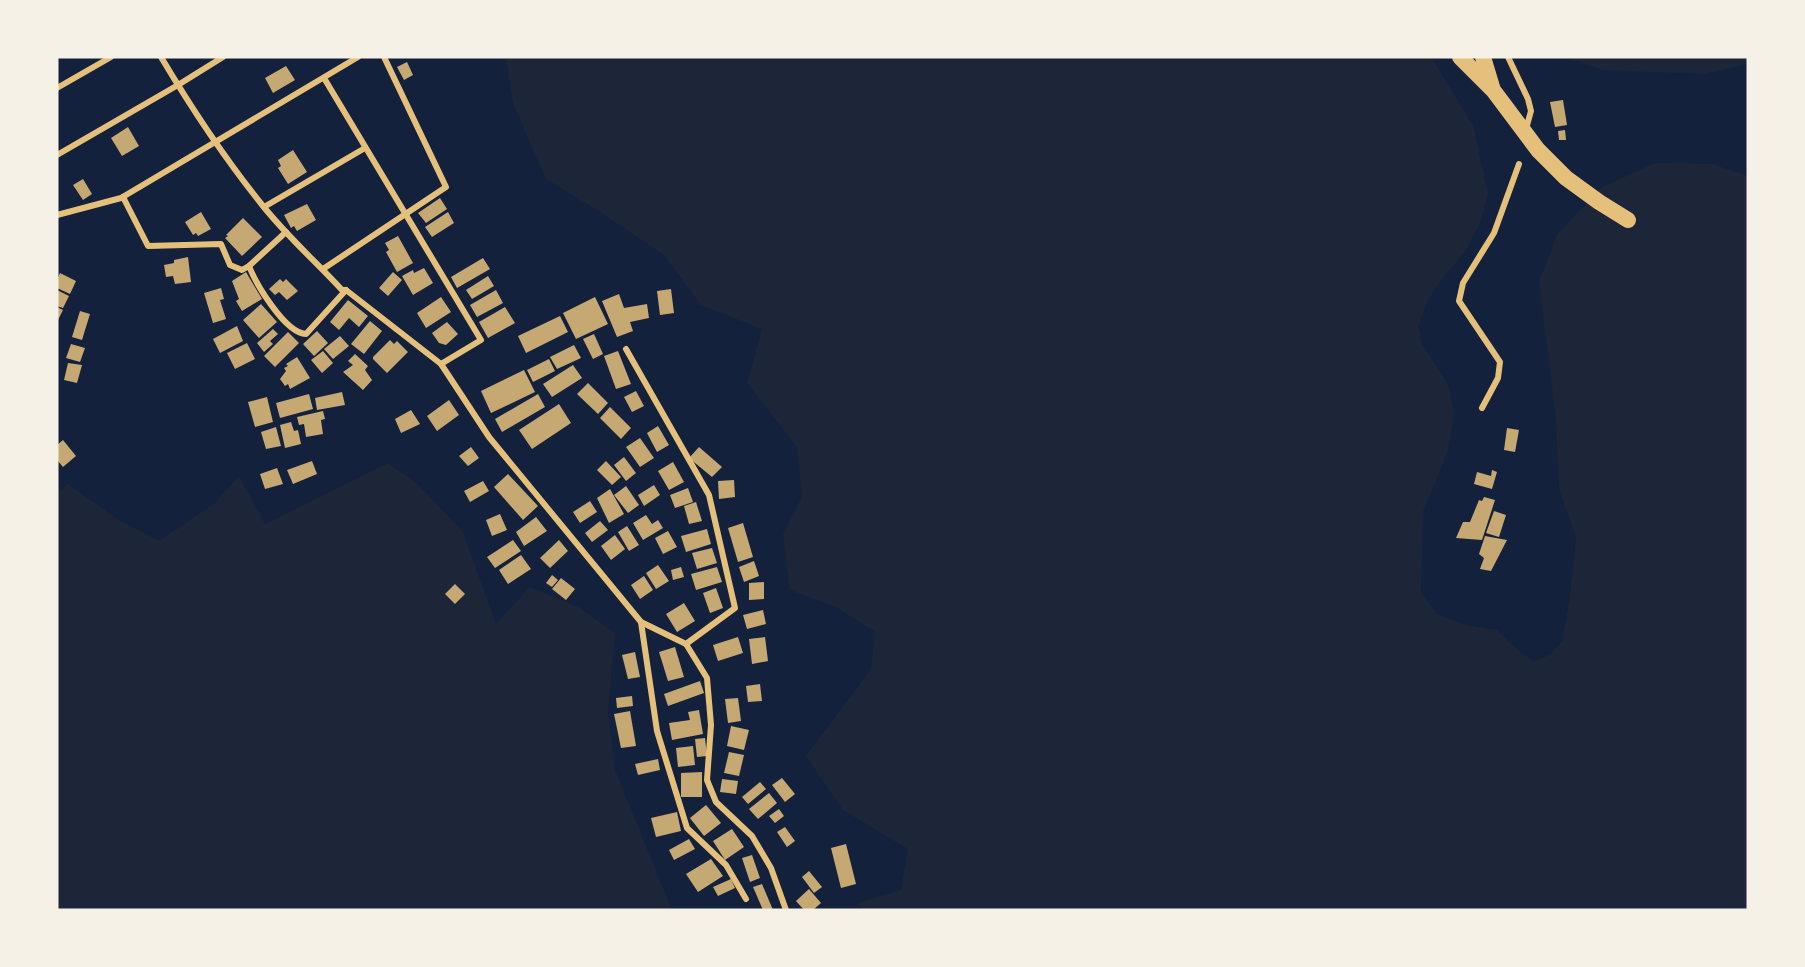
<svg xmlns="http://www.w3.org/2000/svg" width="1805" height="967" viewBox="0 0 1805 967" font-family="'Fira Sans',sans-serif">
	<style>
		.green { fill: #1d2539 }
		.building { fill: #c6a872 }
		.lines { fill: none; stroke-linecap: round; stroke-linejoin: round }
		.minor { stroke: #e5c07b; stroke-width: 6 }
		.trunk { stroke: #e5c07b; stroke-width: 16 }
	</style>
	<rect width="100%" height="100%" fill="#14213d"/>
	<g class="green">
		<polygon points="506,57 1431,57 1473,125 1488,194 1480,224 1464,253 1442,279 1428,300 1418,326 1422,344 1449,386 1454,415 1448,451 1423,512 1421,593 1437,614 1466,625 1497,630 1513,646 1534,662 1551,654 1562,641 1570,596 1576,537 1559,489 1556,420 1539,282 1557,235 1602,187 1655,163 1712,164 1748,176 1748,910 862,910 858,903 901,890 908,849 843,810 806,756 871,669 875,632 836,607 790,590 783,534 802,497 797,447 747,383 762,329 701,305 664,255 597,210 546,179 513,104"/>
		<polygon points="1565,57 1748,57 1748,64 1705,74 1603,70"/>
		<polygon points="388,463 418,484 463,532 496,624 530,587 580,608 615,633 608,712 615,770 672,910 57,910 57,494 68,484 117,519 159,541 215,503 239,476 265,524"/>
	</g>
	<g class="building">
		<polygon points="407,62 413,75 404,80 397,67"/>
		<polygon points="286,66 295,80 273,93 265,78"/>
		<polygon points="1563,100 1567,125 1555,127 1550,102"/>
		<polygon points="128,127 139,146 122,156 111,138"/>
		<polygon points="1565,130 1566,140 1559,140 1558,131"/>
		<polygon points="293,150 307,172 288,184 278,168 281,166 278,160"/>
		<polygon points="83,179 92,194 83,200 73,185"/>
		<polygon points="440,198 447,209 426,223 418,213"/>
		<polygon points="307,204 316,220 297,231 294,226 291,228 284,215"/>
		<polygon points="201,212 211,229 198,236 196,233 193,235 185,222"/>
		<polygon points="448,212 454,223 432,237 425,227"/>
		<polygon points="243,218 262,237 242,256 225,238 228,236 226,235"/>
		<polygon points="398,236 413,263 397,272 386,252 389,250 385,243"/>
		<polygon points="188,257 191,282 175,284 173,276 166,277 164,265 174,263 174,260"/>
		<polygon points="483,258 490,269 457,288 451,277"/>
		<polygon points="424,268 433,283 413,295 402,276 413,270 414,273"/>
		<polygon points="246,272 262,299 242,311 236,301 239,299 232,281"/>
		<polygon points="393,272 402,280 388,296 379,288"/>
		<polygon points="60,273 76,281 70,294 57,288 57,280"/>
		<polygon points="488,276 494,286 472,299 466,290"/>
		<polygon points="280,279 283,282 286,279 298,291 287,300 279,292 275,295 269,289"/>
		<polygon points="221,288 224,299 220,300 226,319 213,323 204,293"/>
		<polygon points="671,289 674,313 660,315 657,291"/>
		<polygon points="57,290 69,296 63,308 57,306"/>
		<polygon points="496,290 503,303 477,317 470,305"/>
		<polygon points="619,294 624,308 647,304 649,318 630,322 633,331 617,337 602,301"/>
		<polygon points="441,297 451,312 426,328 417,313"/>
		<polygon points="595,297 608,324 576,339 563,313"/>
		<polygon points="348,300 368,316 359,327 349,318 339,330 330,322"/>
		<polygon points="261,304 277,322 259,338 243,320"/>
		<polygon points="57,307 63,310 57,322"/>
		<polygon points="505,307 515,323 488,338 479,322"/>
		<polygon points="80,311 90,314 82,340 72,337"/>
		<polygon points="560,316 568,332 526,353 518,336"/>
		<polygon points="370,321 382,331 364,354 351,344"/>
		<polygon points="447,322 458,334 446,345 439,343 432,333"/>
		<polygon points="237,326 243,341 220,353 213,339"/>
		<polygon points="273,329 278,334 270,341 273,344 264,352 257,343"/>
		<polygon points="317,331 328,343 314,356 303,344"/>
		<polygon points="288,332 299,343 275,367 264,356"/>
		<polygon points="594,334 603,354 593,359 583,339"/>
		<polygon points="340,336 349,346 333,359 324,349"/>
		<polygon points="390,340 394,344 397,341 408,352 387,373 373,359 373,357"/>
		<polygon points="247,343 255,359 235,369 227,353"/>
		<polygon points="71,344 85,348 80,362 66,358"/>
		<polygon points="574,345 581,358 557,369 550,357"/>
		<polygon points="323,351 333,363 322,373 311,360"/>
		<polygon points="618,351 631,384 616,389 604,356"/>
		<polygon points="355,354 368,366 365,370 372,380 363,390 343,372 353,365 348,361"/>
		<polygon points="297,357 310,378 290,389 288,384 285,386 280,379 286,371 284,368 288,366 286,364"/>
		<polygon points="549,359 555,371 533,382 527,370"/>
		<polygon points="68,363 82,365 77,383 64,380"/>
		<polygon points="573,365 582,378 552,397 543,384"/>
		<polygon points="524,370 535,392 491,413 481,391"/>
		<polygon points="588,383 608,403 598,414 577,394"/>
		<polygon points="636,391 644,406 632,412 624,397"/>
		<polygon points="342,392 345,405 317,410 315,398"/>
		<polygon points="309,394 313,409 280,418 276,403"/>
		<polygon points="538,394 545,407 502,432 495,419"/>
		<polygon points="267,397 273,422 255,427 248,402"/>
		<polygon points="449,400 459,415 437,431 427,416"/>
		<polygon points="559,404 571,423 532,449 519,430"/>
		<polygon points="610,407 631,428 621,439 600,418"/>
		<polygon points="411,410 420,424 401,433 395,419"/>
		<polygon points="323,411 325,419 321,420 323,434 306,437 304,424 299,425 297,417"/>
		<polygon points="291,422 294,431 298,430 301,444 285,448 280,425"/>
		<polygon points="658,426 669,445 657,452 647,433"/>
		<polygon points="276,427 281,446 266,449 261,432"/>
		<polygon points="1507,428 1519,430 1515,452 1504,450"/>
		<polygon points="640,438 654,458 640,467 626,447"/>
		<polygon points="63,440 76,456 63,467 57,460 57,445"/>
		<polygon points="471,447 479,458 468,466 459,456"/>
		<polygon points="699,447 722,467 712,477 689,458"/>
		<polygon points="624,457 636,473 626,481 614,465"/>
		<polygon points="312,461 317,474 293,484 287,470"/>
		<polygon points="606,461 621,477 612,485 597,470"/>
		<polygon points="673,462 684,482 669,490 658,471"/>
		<polygon points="277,468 283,484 265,489 260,474"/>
		<polygon points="1492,470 1497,472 1492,489 1474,484 1477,472 1491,476"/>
		<polygon points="508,474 538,506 523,520 494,487"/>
		<polygon points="734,480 735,497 719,499 718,481"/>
		<polygon points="483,481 489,491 470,502 464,491"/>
		<polygon points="654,485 660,495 644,506 638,495"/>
		<polygon points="626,486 639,505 628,513 614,495"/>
		<polygon points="688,488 693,502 675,508 670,495"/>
		<polygon points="610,489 624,514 609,523 597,498"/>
		<polygon points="1484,497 1495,500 1482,540 1456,538 1463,522 1470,522 1479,500 1482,501"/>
		<polygon points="590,501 597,512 580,523 573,512"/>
		<polygon points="696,502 702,521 689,524 684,506"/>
		<polygon points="1494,511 1506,515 1499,537 1486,533"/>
		<polygon points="500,514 507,530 492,536 486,520"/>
		<polygon points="646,515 652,524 658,520 663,528 643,540 633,523"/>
		<polygon points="536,517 547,531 524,546 516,532"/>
		<polygon points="600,521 608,530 592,542 585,533"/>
		<polygon points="743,523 753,557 738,562 728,528"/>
		<polygon points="627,526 639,545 629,551 618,532"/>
		<polygon points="707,529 711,544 686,552 681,536"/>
		<polygon points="668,531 677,547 663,554 655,538"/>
		<polygon points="615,535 625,549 611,560 601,546"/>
		<polygon points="1485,536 1507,540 1491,571 1480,569 1484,558 1479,554"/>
		<polygon points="513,540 521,551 495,568 487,557"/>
		<polygon points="559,540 568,551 550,568 540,558"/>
		<polygon points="712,548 717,563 697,569 692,553"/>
		<polygon points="521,555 531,569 508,584 499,570"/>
		<polygon points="754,561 759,576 744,582 739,567"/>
		<polygon points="658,565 669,581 656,589 646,573"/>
		<polygon points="681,567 684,577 673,580 671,570"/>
		<polygon points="717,567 722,582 696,590 691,574"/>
		<polygon points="552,575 558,580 552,587 546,583"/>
		<polygon points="644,576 653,590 640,599 631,585"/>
		<polygon points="561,578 575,589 566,600 552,589"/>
		<polygon points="764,582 764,599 749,600 749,583"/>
		<polygon points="455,584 465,594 455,604 445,594"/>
		<polygon points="716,588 723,608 710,613 703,593"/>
		<polygon points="684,603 695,621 677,632 666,614"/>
		<polygon points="763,610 766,624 747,629 743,615"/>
		<polygon points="738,637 743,653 718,661 713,645"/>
		<polygon points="765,637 768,661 752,664 749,639"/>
		<polygon points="675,647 684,677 668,681 659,652"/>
		<polygon points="635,652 640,677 628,679 622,655"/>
		<polygon points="700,681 704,693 668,706 664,694"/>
		<polygon points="760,684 762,701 748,702 746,686"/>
		<polygon points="632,696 633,706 617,708 616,698"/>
		<polygon points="738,698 741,721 728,723 725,699"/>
		<polygon points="699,710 703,734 672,740 669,723 690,720 688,712"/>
		<polygon points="630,711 636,746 621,748 614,714"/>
		<polygon points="731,726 749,730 744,750 727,746"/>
		<polygon points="705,738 707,756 697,757 695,739"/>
		<polygon points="693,746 695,765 678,767 676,748"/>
		<polygon points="729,752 744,755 739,776 724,773"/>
		<polygon points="658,759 660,770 638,775 635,764"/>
		<polygon points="702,772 702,797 681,797 681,773"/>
		<polygon points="782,778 795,794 785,802 772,785"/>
		<polygon points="722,779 738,781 736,794 720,792"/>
		<polygon points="760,782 766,789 748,804 742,797"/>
		<polygon points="769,793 777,803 758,819 749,809"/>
		<polygon points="706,805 721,823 704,836 690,818"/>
		<polygon points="779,809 784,816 775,823 769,816"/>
		<polygon points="677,812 681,831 656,837 651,818"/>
		<polygon points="785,827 795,841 787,847 777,832"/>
		<polygon points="732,829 744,847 725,860 713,841"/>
		<polygon points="689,839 695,849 674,860 669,850"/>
		<polygon points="846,844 856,884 841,888 831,848"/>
		<polygon points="752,855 760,878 750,882 742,858"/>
		<polygon points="711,859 723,876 698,892 686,874"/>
		<polygon points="809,871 822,887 814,893 802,877"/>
		<polygon points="731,879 735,888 718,896 713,887"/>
		<polygon points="762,884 773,910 763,910 753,887"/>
		<polygon points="809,889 821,903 813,910 804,910 796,901"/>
	</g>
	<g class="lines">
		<g class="minor">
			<path d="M161 57C192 109 225 159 263 206 287 236 316 262 342 290H346L441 364 489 437 641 622 686 644 735 608 709 495 626 349"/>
			<polyline points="1508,57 1528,99 1531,111 1526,129"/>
			<polyline points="324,78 481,340 441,364"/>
			<polyline points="57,88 111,57"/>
			<polyline points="57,155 178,85 223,57"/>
			<polyline points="123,197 148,246 221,244 230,265 242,270 249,266 286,232"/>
			<polyline points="264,207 365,148"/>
			<polyline points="57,215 121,198 358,57"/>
			<path d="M249 266C256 284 285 333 306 334L346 290"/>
			<polyline points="323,269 446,187 384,57"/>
			<polyline points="1482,408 1498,378 1500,362 1459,301 1463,283 1494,233 1519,164"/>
			<polyline points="641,622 657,731 687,828 726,865 746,899"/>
			<polyline points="686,644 707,678 711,725 707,780 716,802 752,836 771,868 786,910"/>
		</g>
		<g class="trunk">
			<polyline points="1460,57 1493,90 1538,150 1566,178 1599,202 1628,220"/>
			<polyline points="1483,57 1492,87"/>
		</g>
	</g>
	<rect width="1805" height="967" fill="none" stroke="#f6f1e7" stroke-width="117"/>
</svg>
